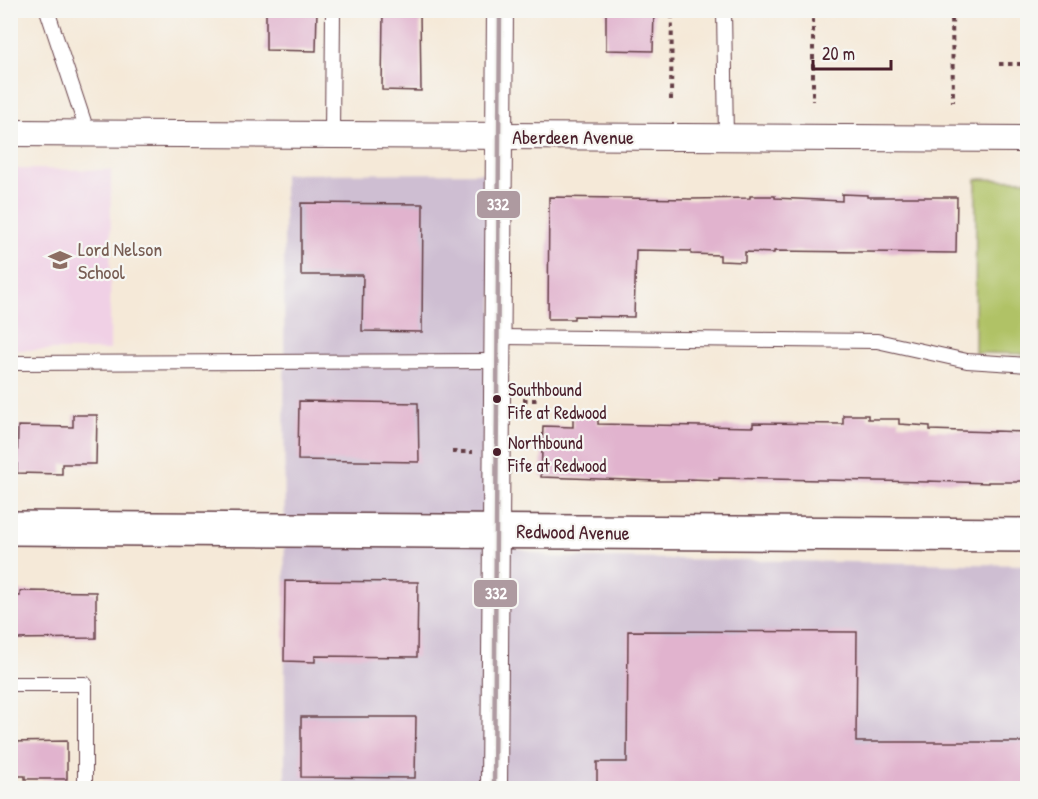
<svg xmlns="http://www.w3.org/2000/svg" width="1038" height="799" viewBox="0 0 1038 799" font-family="'Patrick Hand',sans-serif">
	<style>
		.built { fill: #f0d0e5 }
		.industrial { fill: #cebed2 }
		.green { fill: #b0c266; stroke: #7d7048; stroke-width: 1.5 }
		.building { fill: #e1b3ce }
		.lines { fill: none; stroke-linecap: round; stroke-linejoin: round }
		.service-casing { stroke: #643d45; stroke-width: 16 }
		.minor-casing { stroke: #643d45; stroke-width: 28 }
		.tertiary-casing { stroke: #643d45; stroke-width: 36 }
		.path { stroke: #643d45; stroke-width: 4; stroke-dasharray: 4.5 4.5; stroke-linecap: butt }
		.service { stroke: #fff; stroke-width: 14 }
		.minor { stroke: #fff; stroke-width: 26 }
		.tertiary { stroke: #fff; stroke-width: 33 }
		.bus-1-casing { stroke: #f6f6f2; stroke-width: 9 }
		.bus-1 { stroke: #ae9aa0; stroke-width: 4.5 }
		.bus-dot { fill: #4a1f2b; stroke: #f6f6f2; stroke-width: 2 }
		.labels { text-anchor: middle; stroke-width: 4.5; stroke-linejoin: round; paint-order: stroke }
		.bus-label { font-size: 18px; fill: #4a1f2b; stroke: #f6f6f2; text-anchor: start }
		.street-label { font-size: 20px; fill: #4a1f2b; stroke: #f6f6f2 }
		.education-label { font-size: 20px; fill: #785e54; stroke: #f6f6f2; text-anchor: start }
		.line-badge { stroke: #f6f6f2; stroke-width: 2 }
		.badge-label { font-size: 16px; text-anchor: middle; font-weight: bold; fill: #fff }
	</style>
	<rect width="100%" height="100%" fill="#f6f6f2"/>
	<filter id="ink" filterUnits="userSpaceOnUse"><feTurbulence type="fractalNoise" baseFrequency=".0167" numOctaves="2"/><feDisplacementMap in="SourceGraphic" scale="12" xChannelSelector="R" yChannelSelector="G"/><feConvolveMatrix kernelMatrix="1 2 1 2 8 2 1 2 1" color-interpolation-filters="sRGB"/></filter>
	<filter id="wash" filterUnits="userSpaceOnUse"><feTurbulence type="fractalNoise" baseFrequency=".008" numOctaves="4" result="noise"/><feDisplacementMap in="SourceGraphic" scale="24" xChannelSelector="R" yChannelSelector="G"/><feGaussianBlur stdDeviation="1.35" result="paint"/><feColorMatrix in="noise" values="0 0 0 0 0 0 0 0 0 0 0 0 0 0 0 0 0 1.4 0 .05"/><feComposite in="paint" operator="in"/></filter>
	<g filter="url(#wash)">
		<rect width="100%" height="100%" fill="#f5e9d8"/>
		<polygon class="built" points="11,169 111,170 110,350 11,350"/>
		<polygon class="industrial" points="493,173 491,542 552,557 1027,565 1027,788 285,788 284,174"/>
		<polygon class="green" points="976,179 1027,180 1027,354 975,353"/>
		<g id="blocks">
			<g class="building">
				<polygon points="266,10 317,10 316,51 266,50"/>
				<polygon points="383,10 420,10 421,91 382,90"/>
				<polygon points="606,10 654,10 653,51 606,50"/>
				<polygon points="842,194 867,195 867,197 957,197 956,253 774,251 774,253 745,252 745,262 720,261 720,255 691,254 691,251 636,250 634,317 574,316 574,319 548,319 549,197 692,199 750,198 750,196 775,196 775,198 842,201"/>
				<polygon points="301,203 423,204 422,332 362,331 363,275 301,275"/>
				<polygon points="299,401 418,403 419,462 298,460"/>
				<polygon points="573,413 598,413 598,424 753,427 753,423 843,424 843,415 868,415 868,419 899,419 899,424 930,426 930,430 994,432 994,431 1028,432 1028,481 1018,481 1017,482 988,482 988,483 928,481 928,482 719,478 719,480 688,479 688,481 658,481 541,477 543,426 573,427"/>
				<polygon points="73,415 97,415 96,464 62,464 62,474 17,473 18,426 73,427"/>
				<polygon points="285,581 418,582 417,657 315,656 315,662 284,661"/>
				<polygon points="20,591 96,592 96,638 10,639 10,596 20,596"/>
				<polygon points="628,631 857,632 856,742 1028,742 1028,789 597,789 597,762 627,762"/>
				<polygon points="301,717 416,717 415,778 301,777"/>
				<polygon points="67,741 67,779 25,779 25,776 10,776 10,742"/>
			</g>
		</g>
	</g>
	<g filter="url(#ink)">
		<use href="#blocks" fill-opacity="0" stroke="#643d45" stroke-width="1.5"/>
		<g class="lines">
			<g class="service-casing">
				<g id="service">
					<polyline points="47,10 88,134"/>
					<polyline points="724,10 726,138"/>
					<polyline points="332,135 333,10"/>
					<polyline points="497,337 877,341 967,361 1028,365"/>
					<polyline points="10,363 497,361"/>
					<polyline points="10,684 85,684 85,788"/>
				</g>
			</g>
			<g class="minor-casing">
				<g id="minor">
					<polyline points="10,133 1028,139"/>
					<polyline points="494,788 500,10"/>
				</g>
			</g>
			<g class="tertiary-casing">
				<polyline id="tertiary" points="10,528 1028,535"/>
			</g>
			<g class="path">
				<polyline points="813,10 813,101"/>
				<polyline points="952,10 953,102"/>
				<polyline points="999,64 1028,64"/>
				<polyline points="671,100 672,10"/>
				<polyline points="523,400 540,400"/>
				<polyline points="452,452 473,452"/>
			</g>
			<use href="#service" class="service"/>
			<use href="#minor" class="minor"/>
			<use href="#tertiary" class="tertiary"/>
			<g class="bus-1-casing">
				<polyline id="bus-1" points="494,788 500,10"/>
			</g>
			<use href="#bus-1" class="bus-1"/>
		</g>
	</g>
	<defs>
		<g id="school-bare" transform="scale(1.8)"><path d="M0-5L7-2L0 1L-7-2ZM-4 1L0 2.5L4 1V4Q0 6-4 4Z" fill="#8d6e63" stroke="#f6f6f2" stroke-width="2.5" paint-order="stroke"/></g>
	</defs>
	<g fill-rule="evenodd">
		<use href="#school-bare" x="60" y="260"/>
	</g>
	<g class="bus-dot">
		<circle cx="497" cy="399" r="5"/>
		<circle cx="497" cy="452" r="5"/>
	</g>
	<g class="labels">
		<g class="bus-label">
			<text x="508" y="396">Southbound<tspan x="508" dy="23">Fife at Redwood</tspan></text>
			<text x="508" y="449">Northbound<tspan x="508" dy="23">Fife at Redwood</tspan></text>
		</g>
		<g class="street-label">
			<text x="573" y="144">Aberdeen Avenue</text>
			<text transform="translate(573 532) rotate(1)" y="7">Redwood Avenue</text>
		</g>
		<g class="education-label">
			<text x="78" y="256">Lord Nelson<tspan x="78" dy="23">School</tspan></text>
		</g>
	</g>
	<g class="line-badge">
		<rect x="476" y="190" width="45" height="29" rx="6" fill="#ae9aa0"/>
		<rect x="473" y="579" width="45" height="29" rx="6" fill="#ae9aa0"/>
	</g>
	<g class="badge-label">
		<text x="498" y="210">332</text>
		<text x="496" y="599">332</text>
	</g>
	<rect width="1038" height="799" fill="none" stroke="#f6f6f2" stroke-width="36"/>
	<path d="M813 60v9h78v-9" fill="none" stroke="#4a1f2b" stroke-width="3"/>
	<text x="822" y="60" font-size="18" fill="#4a1f2b" stroke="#f6f6f2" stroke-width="4.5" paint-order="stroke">20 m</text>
</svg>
